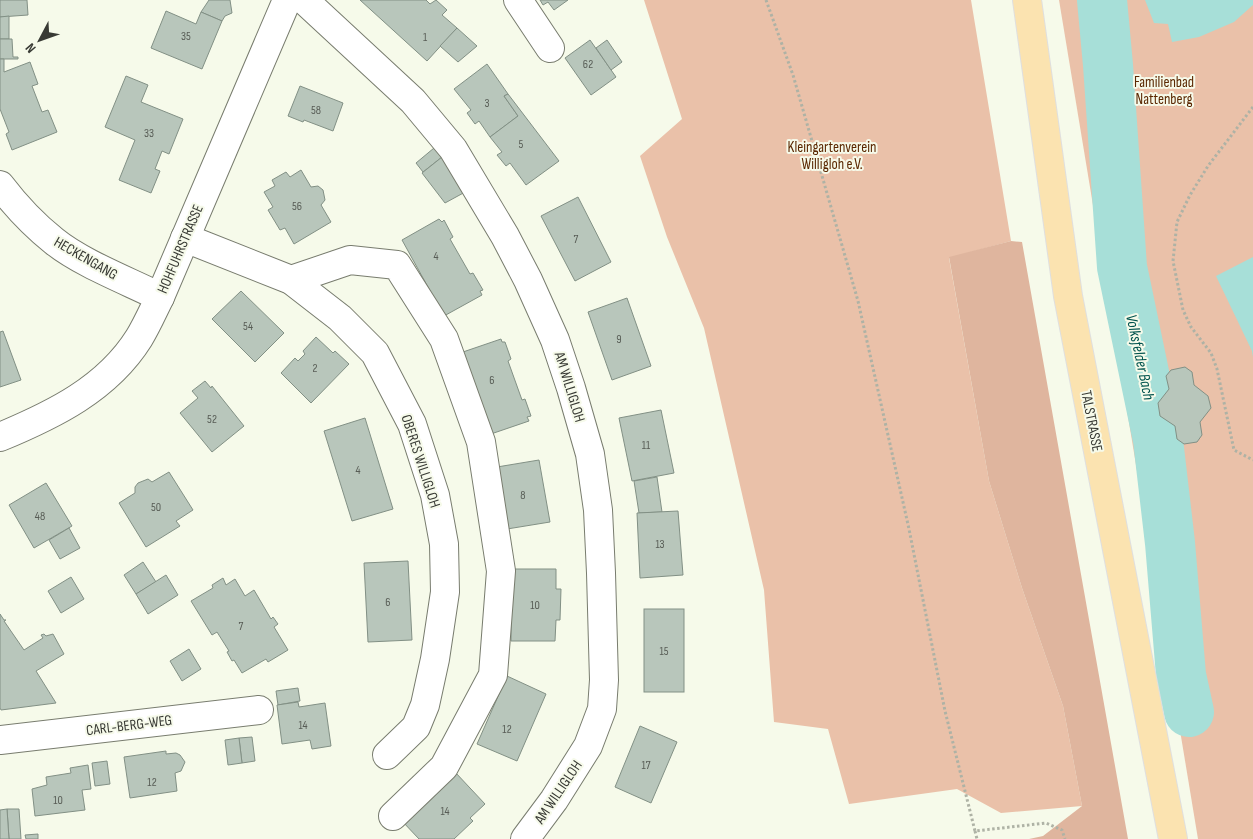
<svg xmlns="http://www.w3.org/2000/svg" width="1253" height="839" viewBox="0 0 1253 839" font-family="'Sofia Sans Condensed',sans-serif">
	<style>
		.green { fill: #eac1a9 }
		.forest { fill: #dfb59e }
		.water { fill: #a7dfd8 }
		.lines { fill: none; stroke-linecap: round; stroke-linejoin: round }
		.river { stroke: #a7dfd8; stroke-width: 50 }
		.building { fill: #b8c6bb; stroke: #829085 }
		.minor-casing { stroke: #787c6e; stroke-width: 30 }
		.major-casing { stroke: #dfdfdf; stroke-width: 30 }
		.path { stroke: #aeb2a5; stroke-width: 3; stroke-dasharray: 2.5 2.5; stroke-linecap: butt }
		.minor { stroke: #fff; stroke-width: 28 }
		.major { stroke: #fbe3b0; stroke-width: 28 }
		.labels { text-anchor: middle; stroke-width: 4; stroke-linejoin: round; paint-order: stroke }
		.number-label { font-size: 12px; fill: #585d56 }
		.park-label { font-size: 15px; fill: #5b2802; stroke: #f6faea }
		.street-label { font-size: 15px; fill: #383a34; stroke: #f6faea }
		.water-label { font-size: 16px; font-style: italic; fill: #00534d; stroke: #f6faea }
	</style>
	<rect width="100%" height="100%" fill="#f6faea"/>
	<g class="green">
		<polygon points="644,0 971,0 1011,241 949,258 989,481 1022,588 1063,706 1082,806 1001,813 957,789 849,804 828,729 774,722 764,590 704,328 667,237 640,156 682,119"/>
		<polygon points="1059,0 1253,0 1253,839 1198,839"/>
	</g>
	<polygon class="forest" points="1011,241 1022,242 1128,839 1029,839 1043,836 1082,806 1063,706 1022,588 989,481 949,257"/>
	<g class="water">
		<polygon points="1145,0 1253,0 1253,5 1234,22 1199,37 1172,42 1168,24 1154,23"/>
		<polygon points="1253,257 1253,357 1252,351 1216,276"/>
	</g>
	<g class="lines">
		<polyline class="river" points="1102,0 1108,65 1122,267 1158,440 1170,543 1181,675 1189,712"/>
	</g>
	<g class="building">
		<polygon points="0,0 27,0 28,15 0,17"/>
		<polygon points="209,0 230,0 232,13 225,16 222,21 201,12"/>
		<polygon points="360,0 426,0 430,4 436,0 447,10 442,15 457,28 427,61"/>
		<polygon points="540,0 568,0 554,10 548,2 543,5"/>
		<polygon points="166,11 196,24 201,12 222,21 202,69 151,48"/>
		<polygon points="9,16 9,39 0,39 0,17"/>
		<polygon points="457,28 477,46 458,62 440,46"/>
		<polygon points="0,39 12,39 13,57 18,57 18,59 0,59"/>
		<polygon points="590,40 616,77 591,95 565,58"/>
		<polygon points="607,40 622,62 611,70 596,48"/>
		<polygon points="0,59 4,59 4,72 30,62 38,84 32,86 42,112 48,110 57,132 12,150 6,134 9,132 0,109"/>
		<polygon points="487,64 508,94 504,96 518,116 490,137 479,121 475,124 467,113 471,110 454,89"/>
		<polygon points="126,76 148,85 141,102 183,119 169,154 162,151 155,169 160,171 151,193 119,180 135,140 105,127"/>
		<polygon points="300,86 343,103 333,131 304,120 303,122 288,116"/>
		<polygon points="508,94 559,161 526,185 510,163 506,166 497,155 502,152 490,137 518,116 504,96"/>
		<polygon points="434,148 442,157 423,172 416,163"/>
		<polygon points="442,157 467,191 445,203 422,173"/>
		<polygon points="301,170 311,187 318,186 323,190 325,200 321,205 331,222 294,244 285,228 280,230 268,210 273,207 264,192 275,186 272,180 286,172 290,177"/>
		<polygon points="578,197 611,262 575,281 541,216"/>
		<polygon points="439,219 442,222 444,220 453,237 450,239 470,274 473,273 483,290 480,291 482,295 444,316 402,240"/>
		<polygon points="241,291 284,333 255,362 212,319"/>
		<polygon points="627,298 651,366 612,380 588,312"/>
		<polygon points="3,331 21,380 0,387 0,332"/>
		<polygon points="316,337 333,353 335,351 349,364 311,403 281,373 295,358 298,361 305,354 303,351"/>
		<polygon points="501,339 502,342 505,342 511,359 508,361 522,400 525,399 531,416 527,417 529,421 488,435 460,353"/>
		<polygon points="1185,367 1192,372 1194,385 1208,396 1211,408 1200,422 1202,435 1197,442 1184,444 1177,439 1175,426 1160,416 1158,403 1169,389 1166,376 1171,370"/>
		<polygon points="205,381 211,388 212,386 244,426 212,452 180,413 198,398 192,391"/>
		<polygon points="661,410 674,473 632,481 619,418"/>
		<polygon points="365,418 393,509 352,521 324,431"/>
		<polygon points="539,460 550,522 507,529 497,467"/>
		<polygon points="169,472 193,510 176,521 180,526 146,547 119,503 135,493 135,487 138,483 148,479 152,482"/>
		<polygon points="657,477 662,512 639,513 634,481"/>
		<polygon points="46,483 72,526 34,548 9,505"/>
		<polygon points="678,511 683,575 640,578 637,513"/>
		<polygon points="69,528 80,548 60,559 49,540"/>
		<polygon points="408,561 412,640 368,642 364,563"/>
		<polygon points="143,562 156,582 136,594 124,575"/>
		<polygon points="511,569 556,569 556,589 561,589 560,620 556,620 555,641 511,641"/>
		<polygon points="166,575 178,595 148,614 136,594"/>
		<polygon points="71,577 84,599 61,613 48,591"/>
		<polygon points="223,578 226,585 235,579 245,596 254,590 271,619 273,617 278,624 274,627 288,650 268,662 266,659 242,673 234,660 232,661 227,652 229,651 217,632 212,635 191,601 213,588 212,585"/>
		<rect x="644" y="609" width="40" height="83"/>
		<polygon points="0,614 4,620 6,620 4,621 24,650 43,638 41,635 44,634 46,636 53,634 64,654 36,671 56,703 1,710 0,708"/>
		<polygon points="189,649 201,669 182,681 170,661"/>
		<polygon points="507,676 546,694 517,761 477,744"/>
		<polygon points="298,688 300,701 278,705 276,691"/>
		<polygon points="298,702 299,707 325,703 331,746 312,749 310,740 282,744 277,705"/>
		<polygon points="640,726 677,742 651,803 615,787"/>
		<polygon points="252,737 255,761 242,763 239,738"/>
		<polygon points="239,738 242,763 228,765 225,740"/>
		<polygon points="166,751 166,754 176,753 180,755 185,762 181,771 175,773 177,791 130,798 124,757"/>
		<polygon points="107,761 110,784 95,786 92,763"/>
		<polygon points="88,765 91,789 82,790 85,810 35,816 32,789 47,785 46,777 71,773 70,768"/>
		<polygon points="455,772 485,804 470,818 473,821 454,839 419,839 402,821"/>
		<polygon points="7,809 19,809 21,839 9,839"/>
		<polygon points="7,809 9,839 0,839 0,810"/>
		<polygon points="38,834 38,839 26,839 25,835"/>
	</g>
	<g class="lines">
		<g class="minor-casing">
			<g id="minor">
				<polyline points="304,0 413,101 453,149 505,236 528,280 555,340 571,388 590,454 598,510 601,573 604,680 602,709 588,746 554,800 525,839"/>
				<polyline points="518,0 550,48"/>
				<path d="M0 185C16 206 34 225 54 241 81 263 128 281 160 297"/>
				<polyline points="185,238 291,280 340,318 375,353 412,424 435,495 444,544 445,592 435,659 425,705 416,727 387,755"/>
				<polyline points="291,280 350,260 397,265 444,339 481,442 501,571 493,675 444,767 393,816"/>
				<path d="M0 437C53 415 107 389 139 338 147 325 153 311 160 297L287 0"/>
				<polyline points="0,740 259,710"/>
			</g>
		</g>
		<g class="major-casing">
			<polyline id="major" points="1027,0 1068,296 1173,839"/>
		</g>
		<g class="path">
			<polyline points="766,0 793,75 858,301 909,529 945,711 975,831 1046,823 1062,830 1065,839"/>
			<polyline points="1253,107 1208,166 1190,195 1177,222 1173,261 1183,310 1191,327 1211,353 1217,369 1234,450 1253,460"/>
			<polyline points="975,831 977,839"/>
		</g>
		<use href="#minor" class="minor"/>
		<use href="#major" class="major"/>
	</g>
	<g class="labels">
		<g class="number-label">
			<text x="186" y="40">35</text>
			<text x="425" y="41">1</text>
			<text x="588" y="68">62</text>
			<text x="487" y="107">3</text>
			<text x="316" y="114">58</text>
			<text x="149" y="137">33</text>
			<text x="521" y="148">5</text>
			<text x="297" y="210">56</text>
			<text x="576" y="243">7</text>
			<text x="436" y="260">4</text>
			<text x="248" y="330">54</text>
			<text x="619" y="343">9</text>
			<text x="315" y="372">2</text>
			<text x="492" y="384">6</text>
			<text x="212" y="423">52</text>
			<text x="646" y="449">11</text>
			<text x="358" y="474">4</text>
			<text x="523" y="499">8</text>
			<text x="156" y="511">50</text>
			<text x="40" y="520">48</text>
			<text x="660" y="548">13</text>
			<text x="388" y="606">6</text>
			<text x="535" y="609">10</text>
			<text x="241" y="630">7</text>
			<text x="664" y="655">15</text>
			<text x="303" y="729">14</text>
			<text x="507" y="733">12</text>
			<text x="646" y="769">17</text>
			<text x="152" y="786">12</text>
			<text x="58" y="804">10</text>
			<text x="445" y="815">14</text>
		</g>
		<g class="park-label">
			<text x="1164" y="87">Familienbad<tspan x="1164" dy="17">Nattenberg</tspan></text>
			<text x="832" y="152">Kleingartenverein<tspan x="832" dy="17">Willigloh e.V.</tspan></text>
		</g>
		<g class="street-label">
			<text transform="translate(180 249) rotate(-67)" y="5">HOHFUHRSTRASSE</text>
			<text transform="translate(86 258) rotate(30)" y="5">HECKENGANG</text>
			<text transform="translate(570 387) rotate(73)" y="5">AM WILLIGLOH</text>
			<text transform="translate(1092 421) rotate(79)" y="5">TALSTRASSE</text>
			<text transform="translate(421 461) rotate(72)" y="5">OBERES WILLIGLOH</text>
			<text transform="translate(129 725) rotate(-7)" y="5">CARL-BERG-WEG</text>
			<text transform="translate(558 792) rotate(-56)" y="5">AM WILLIGLOH</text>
		</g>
		<g class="water-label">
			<text transform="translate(1141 357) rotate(78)" y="6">Volksfelder Bach</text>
		</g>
	</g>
	<g transform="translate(40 40) rotate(229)" stroke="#f6faea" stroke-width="4" paint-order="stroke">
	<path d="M0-4L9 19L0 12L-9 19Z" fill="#383a34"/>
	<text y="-8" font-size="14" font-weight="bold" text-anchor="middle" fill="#383a34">N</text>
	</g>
</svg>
